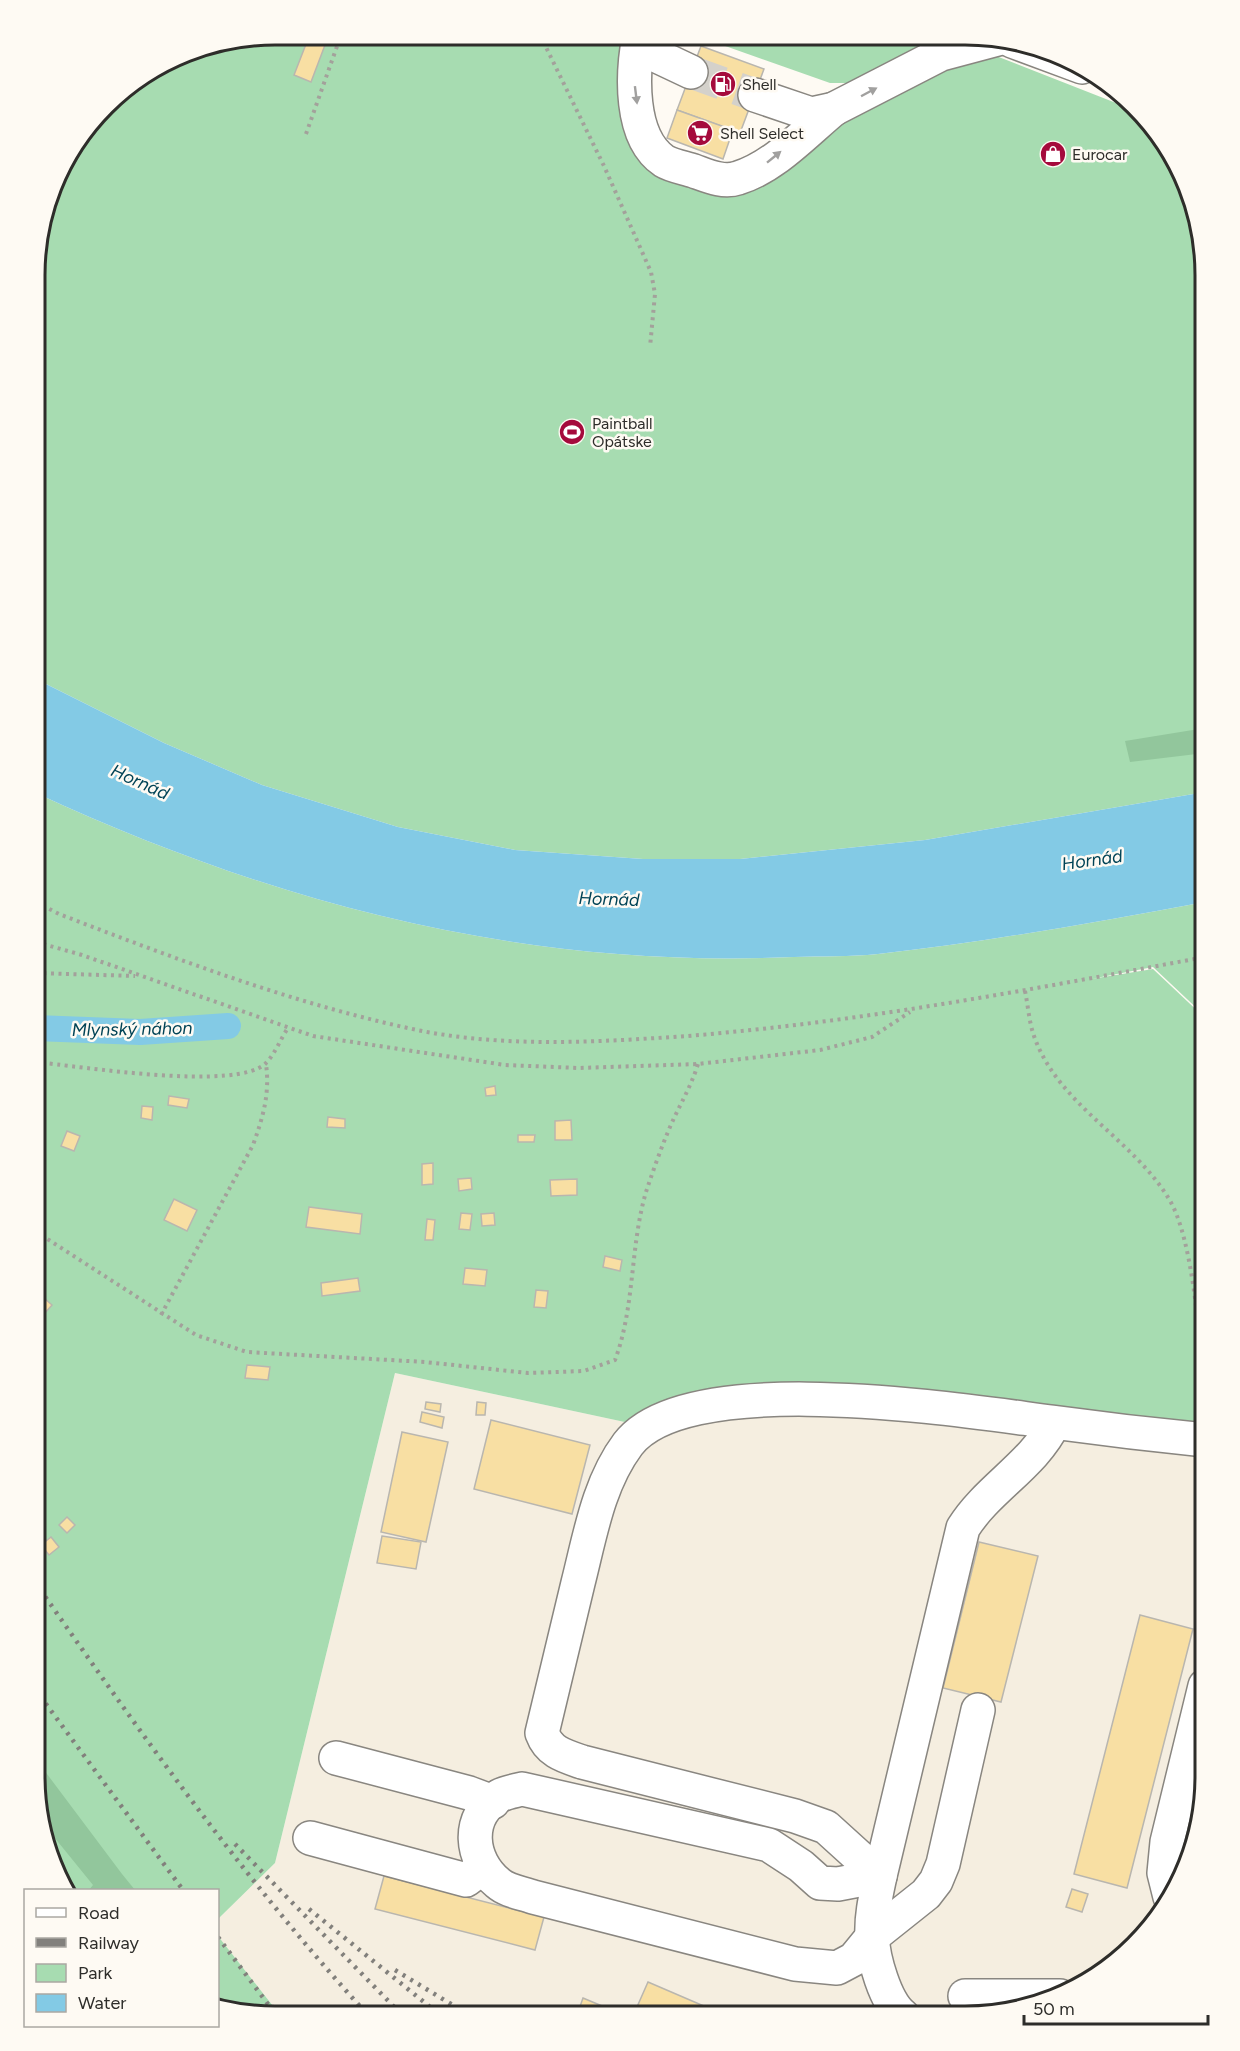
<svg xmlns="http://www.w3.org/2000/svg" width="1240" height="2051" viewBox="0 0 1240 2051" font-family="Figtree,sans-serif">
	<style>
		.built { fill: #f5eee0 }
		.green { fill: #a7dcb1 }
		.forest { fill: #92c69c }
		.water { fill: #83cae5 }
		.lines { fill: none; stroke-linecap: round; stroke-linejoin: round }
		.canal { stroke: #83cae5; stroke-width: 26 }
		.building { fill: #f8dfa3; stroke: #b9b6af; stroke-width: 1.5 }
		.minor-tunnel { stroke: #d4d1cb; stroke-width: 33; stroke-dasharray: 33 16; stroke-linecap: butt }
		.minor-casing { stroke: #898680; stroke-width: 36 }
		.highway-casing { stroke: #898680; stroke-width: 36 }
		.path { stroke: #a3a19b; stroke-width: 4; stroke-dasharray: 3 4.5; stroke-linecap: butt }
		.minor { stroke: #fff; stroke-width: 33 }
		.highway { stroke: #fff; stroke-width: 33 }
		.rail { stroke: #82807c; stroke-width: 4.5; stroke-dasharray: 3 6; stroke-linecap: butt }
		.oneway { fill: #a1a09f }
		.labels { text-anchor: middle; stroke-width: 5; stroke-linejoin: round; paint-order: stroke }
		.poi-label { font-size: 16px; fill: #2e2d2a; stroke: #fefaf3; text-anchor: start }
		.water-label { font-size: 18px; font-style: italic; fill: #004356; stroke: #fefaf3 }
		.rim { fill: none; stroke: #2e2d2a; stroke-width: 3 }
	</style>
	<rect width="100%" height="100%" fill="#fefaf3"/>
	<polygon class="built" points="395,1373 648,1427 707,1406 1205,1440 1205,1792 1187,1868 1156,1922 1112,1967 1057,1998 965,2016 280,2015 218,1936 218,1919 275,1863"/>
	<g class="green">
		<polygon points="275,35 638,36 640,129 719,180 968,45 1139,112 1156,129 1187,183 1205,275 1205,792 925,840 740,859 643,859 515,850 398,827 262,785 164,743 36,679 37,244 59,168 116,94 183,53"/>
		<polygon points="697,36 950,36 850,83 830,83"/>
		<path d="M36 793C278 905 525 969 794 957 821 956 850 957 878 954 987 942 1097 922 1205 902V1016L1153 967 1091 979 1153 969 1205 1018V1440L822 1398 648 1427 395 1373 275 1863 218 1919V1890H66L53 1868 35 1776Z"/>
		<polygon points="218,1936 280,2015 244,2014 218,2007"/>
	</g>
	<g class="forest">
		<polygon points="1205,728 1205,753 1130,762 1125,741"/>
		<polygon points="35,1758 122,1874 135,1890 89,1890 93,1885 50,1832 46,1835 35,1776"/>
	</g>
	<path class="water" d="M36 679 164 743 262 785 398 827 515 850 643 859H740L925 840 1205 792V902C1097 922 987 942 878 954 850 957 821 956 794 957 525 969 278 905 36 793Z"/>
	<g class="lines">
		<polyline class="canal" points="35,1028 140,1032 228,1026"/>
	</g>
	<g class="building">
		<polygon points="308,39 325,45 311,82 294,75"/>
		<polygon points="701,46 764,69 740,133 677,110"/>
		<polygon points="677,110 733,130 723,159 667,138"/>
		<polygon points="495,1086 496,1095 486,1096 485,1088"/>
		<polygon points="169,1096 189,1099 187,1108 168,1105"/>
		<polygon points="142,1106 153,1107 152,1120 141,1118"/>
		<polygon points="328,1117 345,1119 345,1128 327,1127"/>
		<polygon points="571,1120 572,1140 555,1140 555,1121"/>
		<polygon points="67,1131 80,1136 74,1151 61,1146"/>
		<polygon points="518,1135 535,1135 534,1142 518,1142"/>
		<polygon points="433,1163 433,1184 422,1185 422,1164"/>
		<polygon points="471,1178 472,1189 459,1191 458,1179"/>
		<polygon points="577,1179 577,1195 551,1196 550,1180"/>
		<polygon points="174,1199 197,1210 187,1231 164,1220"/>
		<polygon points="309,1207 362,1214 360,1234 306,1227"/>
		<polygon points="461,1213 472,1214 470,1230 459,1229"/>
		<polygon points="494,1213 495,1225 482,1226 481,1214"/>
		<polygon points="427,1219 435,1220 433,1240 425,1240"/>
		<polygon points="605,1256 622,1260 620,1271 603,1267"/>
		<polygon points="465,1268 487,1270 485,1286 463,1284"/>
		<polygon points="358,1278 360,1291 322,1296 321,1283"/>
		<polygon points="536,1290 548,1291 546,1308 534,1307"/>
		<polygon points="44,1298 52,1305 36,1323 35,1309"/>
		<polygon points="247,1365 270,1367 268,1380 245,1378"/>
		<polygon points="426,1402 441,1404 440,1412 425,1409"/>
		<polygon points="477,1402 486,1403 485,1415 476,1415"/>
		<polygon points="422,1412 444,1417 442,1428 420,1422"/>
		<polygon points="491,1420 590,1445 572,1514 474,1489"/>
		<polygon points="402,1432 448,1442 426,1542 381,1532"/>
		<polygon points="67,1517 75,1525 67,1533 59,1525"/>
		<polygon points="382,1536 421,1542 416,1569 377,1563"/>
		<polygon points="51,1537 59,1547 49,1555 41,1545"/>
		<polygon points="979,1542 1038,1556 1001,1702 943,1688"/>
		<polygon points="1140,1615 1193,1629 1127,1888 1074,1874"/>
		<polygon points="384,1876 544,1917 535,1950 375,1909"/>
		<polygon points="1072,1889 1088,1894 1082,1912 1066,1907"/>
		<polygon points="648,1982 727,2016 633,2016"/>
		<polygon points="583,1998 602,2006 598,2015 577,2015"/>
	</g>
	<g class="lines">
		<polyline class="minor-tunnel" points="691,72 755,95"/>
		<g class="minor-casing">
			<g id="minor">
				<polyline points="638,36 655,55 691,72"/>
				<path d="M639 37C632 73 629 137 664 161 672 166 685 168 694 171 708 176 723 183 738 178 774 167 805 133 834 109"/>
				<polyline points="755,95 811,114 834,109 941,54 1001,38"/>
				<path d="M978 1710 943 1864 936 1881 926 1894 872 1937 854 1959 837 1968 795 1964 533 1897C522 1893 507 1891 498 1883 470 1860 465 1817 499 1796 506 1792 515 1791 522 1789L769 1845 801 1866 820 1883 838 1884 880 1876 963 1528C988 1488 1034 1465 1054 1423"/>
				<polyline points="336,1758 469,1793 493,1802"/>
				<polyline points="310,1838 466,1880 482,1868"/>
				<polyline points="1170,1897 1164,1873 1167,1842 1205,1686"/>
				<polyline points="965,1996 1060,1996"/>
				<path d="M903 2016C885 2002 873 1958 872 1935 871 1915 876 1895 880 1876L826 1827 795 1816 582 1762C564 1756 549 1752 542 1733 554 1683 566 1633 578 1583 590 1536 598 1484 628 1444 688 1366 964 1411 1052 1422 1103 1429 1154 1435 1205 1440"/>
			</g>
		</g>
		<g class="highway-casing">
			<polyline id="highway" points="1012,41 1082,67"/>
		</g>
		<g class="path">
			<polyline points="540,35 604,166 651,272 655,294 650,347"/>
			<polyline points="306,134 341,35"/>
			<path d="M36 902 59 914C176 959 294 1004 417 1030 505 1048 598 1042 687 1036 862 1022 1033 989 1205 957"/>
			<polyline points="36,942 82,955 313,1036 505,1065 579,1068 698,1064 820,1050 872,1037 910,1012"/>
			<polyline points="36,973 135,976"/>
			<path d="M1025 991C1028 1005 1029 1022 1034 1036 1058 1105 1133 1139 1169 1199 1193 1238 1199 1338 1205 1386"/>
			<path d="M35 1062C79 1066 238 1092 266 1063 275 1054 281 1038 288 1028"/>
			<path d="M35 1231 196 1335 247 1352 425 1362 528 1373 584 1371 615 1360C635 1307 630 1246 646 1192 653 1171 661 1148 670 1127 679 1106 691 1087 698 1064"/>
			<path d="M161 1315 253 1145C263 1117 270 1094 266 1064"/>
		</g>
		<use href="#minor" class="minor"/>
		<use href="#highway" class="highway"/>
		<g class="rail">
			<path d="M35 1582C139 1731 245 1881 368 2015"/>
			<polyline points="35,1689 183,1890"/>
			<polyline points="235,1844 402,2015"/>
			<polyline points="309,1909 440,2015"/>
			<polyline points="218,1937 276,2015"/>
			<polyline points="395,1970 469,2015"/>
		</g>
	</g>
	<defs><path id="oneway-solid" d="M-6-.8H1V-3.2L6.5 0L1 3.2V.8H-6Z" transform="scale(1.5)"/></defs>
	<g class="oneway">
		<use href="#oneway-solid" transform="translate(869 92) rotate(-28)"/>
		<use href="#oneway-solid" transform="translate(636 95) rotate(83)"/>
		<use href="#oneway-solid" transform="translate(774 157) rotate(-39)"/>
	</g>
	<defs>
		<g id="fuel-disc" transform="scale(1.35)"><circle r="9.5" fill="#a50a3c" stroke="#fefaf3"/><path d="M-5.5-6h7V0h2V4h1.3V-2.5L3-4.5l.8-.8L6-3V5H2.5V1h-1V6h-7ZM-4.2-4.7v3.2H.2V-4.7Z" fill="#fff"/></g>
		<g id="supermarket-disc" transform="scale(1.35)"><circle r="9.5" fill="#a50a3c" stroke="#fefaf3"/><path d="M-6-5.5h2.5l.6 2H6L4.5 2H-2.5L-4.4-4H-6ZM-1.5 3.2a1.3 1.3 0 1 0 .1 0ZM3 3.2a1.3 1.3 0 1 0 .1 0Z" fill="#fff"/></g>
		<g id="shop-disc" transform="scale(1.35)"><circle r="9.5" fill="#a50a3c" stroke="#fefaf3"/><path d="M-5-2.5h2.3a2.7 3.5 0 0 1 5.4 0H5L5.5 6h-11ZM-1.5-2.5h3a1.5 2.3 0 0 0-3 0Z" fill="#fff"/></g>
		<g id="stadium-disc" transform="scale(1.35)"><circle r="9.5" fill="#a50a3c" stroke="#fefaf3"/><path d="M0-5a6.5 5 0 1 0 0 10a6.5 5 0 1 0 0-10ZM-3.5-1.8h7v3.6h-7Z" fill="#fff"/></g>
	</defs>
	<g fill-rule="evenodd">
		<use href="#fuel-disc" x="723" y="84"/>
		<use href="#supermarket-disc" x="700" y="133"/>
		<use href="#shop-disc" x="1053" y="154"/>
		<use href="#stadium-disc" x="572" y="432"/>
	</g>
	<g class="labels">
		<g class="poi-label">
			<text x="742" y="90">Shell</text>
			<text x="720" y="139">Shell Select</text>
			<text x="1072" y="160">Eurocar</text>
			<text x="592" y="429">Paintball<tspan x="592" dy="18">Opátske</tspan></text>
		</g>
		<g class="water-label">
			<text transform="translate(140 782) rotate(24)" y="6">Hornád</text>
			<text transform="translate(1092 860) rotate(-8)" y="6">Hornád</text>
			<text transform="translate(609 899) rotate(2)" y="6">Hornád</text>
			<text transform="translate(132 1029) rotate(-1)" y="6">Mlynský náhon</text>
		</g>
	</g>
	<path d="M0 0H1240V2051H0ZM275 45H965A230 230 0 0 1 1195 275V1776A230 230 0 0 1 965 2006H275A230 230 0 0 1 45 1776V275A230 230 0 0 1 275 45Z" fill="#fefaf3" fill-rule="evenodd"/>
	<path class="rim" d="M275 45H965A230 230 0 0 1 1195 275V1776A230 230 0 0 1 965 2006H275A230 230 0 0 1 45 1776V275A230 230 0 0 1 275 45Z"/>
	<rect x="24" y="1889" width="195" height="138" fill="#fefaf3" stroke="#aba8a3" stroke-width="1.5"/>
	<rect x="36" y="1908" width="30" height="9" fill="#ffffff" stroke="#aba8a3" stroke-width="1.5"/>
	<text x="78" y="1919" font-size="18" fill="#2e2d2a">Road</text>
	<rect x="36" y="1938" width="30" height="9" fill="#82807c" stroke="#aba8a3" stroke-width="1.5"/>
	<text x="78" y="1949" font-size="18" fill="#2e2d2a">Railway</text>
	<rect x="36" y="1964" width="30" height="18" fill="#a7dcb1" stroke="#aba8a3" stroke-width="1.5"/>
	<text x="78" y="1979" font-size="18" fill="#2e2d2a">Park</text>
	<rect x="36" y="1994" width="30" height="18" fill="#83cae5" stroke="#aba8a3" stroke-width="1.5"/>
	<text x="78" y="2009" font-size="18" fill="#2e2d2a">Water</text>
	<path d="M1024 2015v9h184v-9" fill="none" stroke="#2e2d2a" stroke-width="3"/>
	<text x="1033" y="2015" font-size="18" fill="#2e2d2a" stroke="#fefaf3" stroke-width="4.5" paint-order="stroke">50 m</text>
</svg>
